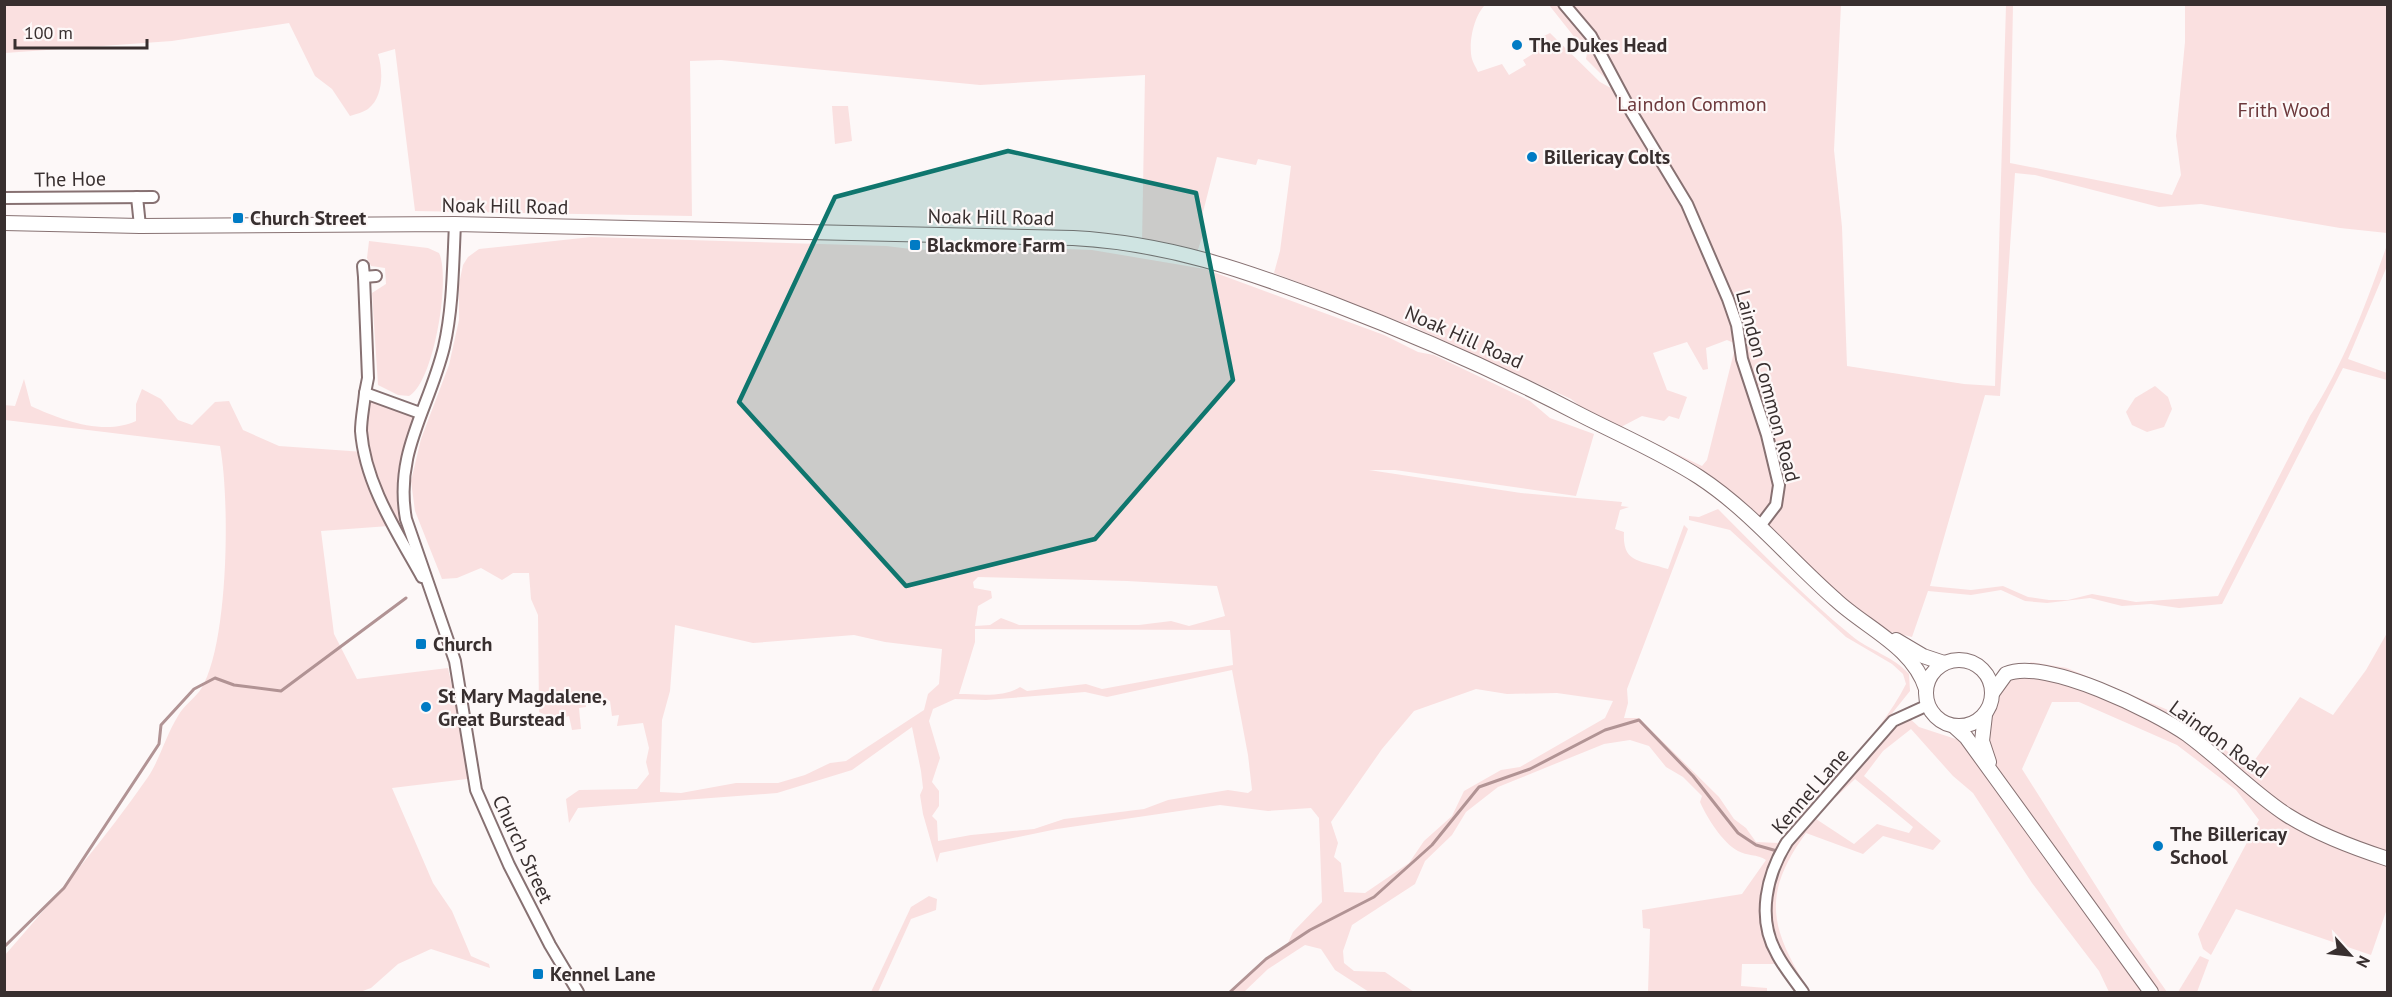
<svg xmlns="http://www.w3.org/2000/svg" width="2392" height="997" viewBox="0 0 2392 997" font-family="'PT Sans',sans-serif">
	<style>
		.green { fill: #fae0e0; fill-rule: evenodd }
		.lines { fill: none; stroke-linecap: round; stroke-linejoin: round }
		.stream { stroke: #b19394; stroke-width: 3 }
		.minor-casing { stroke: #877172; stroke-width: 14 }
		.major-casing { stroke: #877172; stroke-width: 16 }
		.minor { stroke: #fff; stroke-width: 10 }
		.major { stroke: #fff; stroke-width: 14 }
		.marked { fill: #0f766e; fill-opacity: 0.2; stroke: #0f766e; stroke-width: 4.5; stroke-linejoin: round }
		.poi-dot { fill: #007bc4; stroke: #fdf8f8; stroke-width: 2 }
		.labels { text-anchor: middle; stroke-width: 4.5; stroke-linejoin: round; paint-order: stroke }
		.poi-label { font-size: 20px; font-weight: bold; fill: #382f2f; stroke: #fdf8f8; text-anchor: start }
		.park-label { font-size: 20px; fill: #6c383b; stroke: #fdf8f8 }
		.street-label { font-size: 20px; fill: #382f2f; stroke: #fdf8f8 }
	</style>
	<rect width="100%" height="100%" fill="#fdf8f8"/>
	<g class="green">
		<path d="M5 4H1486C1474 15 1468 43 1472 59 1473 63 1476 67 1478 72L1502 64 1509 75 1526 65 1523 60 1539 50 1534 41 1550 33 1600 82 1618 92 1613 80 1606 79 1586 59 1587 53 1549 5H1841L1834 150 1842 227 1847 366 1964 384 1995 386 2006 5H2013L2010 163 2172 195 2181 175 2176 136 2185 42V5H2387V233L2340 228 2201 204 2159 207 2035 175 2015 173 2000 396 1985 395 1930 586 1971 590 2003 586 2028 597 2049 600H2068L2092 594 2136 602 2218 596 2310 416C2344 364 2366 304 2387 245V266L2348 359 2387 373V380L2343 368 2222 604 2179 608 2151 604 2122 606 2090 598 2047 603 2025 601 2001 590 1971 595 1928 591 1912 637 1870 627 1732 503 1591 415 1571 399 1416 328 1274 273 1280 251 1291 166 1258 159 1256 165 1217 157 1201 220 1203 234 1196 256 1142 244 1145 75 980 85 721 60 690 61 692 216 415 211 395 49 378 54C383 70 384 97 368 109 364 112 356 114 350 116L332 89 315 76 289 23 172 41 5 53ZM1727 340 1736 344 1707 460 1702 466 1621 427 1642 416 1664 421 1669 416 1679 419 1687 397 1667 390 1653 353 1687 342 1703 370 1708 369 1706 348Z"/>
		<polygon points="832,106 848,106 852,141 835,144"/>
		<path d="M591 237 886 246 919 250 992 246 1092 250 1205 269 1384 335 1418 352 1434 355 1530 401 1550 418 1594 434 1576 496 1395 470H1369L1521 493 1622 502 1621 506 1629 507 1620 510 1615 529 1624 532C1622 564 1641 560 1668 569L1684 525 1688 529 1627 689 1628 703 1624 718H1639L1719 797 1734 819 1746 828 1756 842 1778 843C1818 789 1875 745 1906 684L1903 674 1892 664 1846 637 1730 530 1689 520V516L1699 517 1718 509C1761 552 1804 597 1852 636 1870 651 1893 656 1909 674L1910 691 1772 863C1754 911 1753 923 1784 964H1742L1741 986 1767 988V992H1648L1650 929 1643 928 1642 910 1742 894 1766 860C1757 854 1747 856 1738 851 1723 843 1707 818 1700 802L1702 796 1683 777 1666 767 1649 746 1630 740 1604 744 1498 787 1466 812 1452 835 1425 861 1415 884 1352 925 1343 951 1344 963 1354 971 1385 972 1414 992H1369L1335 970 1321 949 1305 945 1268 969 1244 992H1230L1266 959 1287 945 1293 932 1322 902 1319 818 1311 808 1268 811 1220 805 1057 829 940 853 937 863 923 814 920 795 923 788 921 771 912 727 852 770 777 793 578 808 569 823 566 799 579 790 637 789 649 774 646 762 649 748 643 723 617 726 619 715 612 716 610 701 603 698 585 701 586 707 579 708 581 729 572 730 569 716 547 722 546 715 539 712 538 615 531 599 529 573H513L502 580 481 568 457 578 442 579 415 511 411 481 421 439 449 365 459 320V284L463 265 468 257 479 249ZM978 577 1127 581 1217 586 1225 616 1189 626 1171 621 1139 625H1019L1001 618 990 625 975 626 978 606 992 598 991 591 974 588 973 582ZM675 625 753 643 854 635 885 642 942 649 939 684 928 694 924 710 846 761 830 763 805 775 778 783H736L681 793 660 792 662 720 670 691ZM975 629 1230 630 1233 665 1102 689 1086 684 1027 691 1020 687C1004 698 978 694 959 694L975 642ZM1232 670 1248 755 1252 790 1248 793 1228 790 1168 800 1144 809 1064 819 1034 829 971 835 938 841 937 821 932 816 939 806V791L932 782 940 758 929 721 933 709 955 699 986 700 1085 692 1107 697ZM1476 689 1507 694 1557 693 1613 701 1605 718 1520 767 1501 770 1464 791 1452 816 1424 841 1409 863 1365 893 1344 892 1341 863 1334 857 1338 843 1331 822 1382 749 1414 711Z"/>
		<path d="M369 241 428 248 439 253C451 277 434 383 409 396L398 395 378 385 372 293 386 284 385 268 371 266 367 258Z"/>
		<path d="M24 379 31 406C61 420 104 436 136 421V404L142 389 161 399 178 420 192 425 215 402 229 401 243 430 279 446 364 452 365 393 420 413 403 500 433 592 389 526 321 531 334 634 357 679 448 668 469 764 475 778 392 788 433 883 452 911 471 956 489 964 490 968 431 949 398 964 371 988 360 992H5V955C55 898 104 840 148 777 160 759 166 735 178 716 184 705 196 697 201 689 229 644 230 498 220 446L5 420 4 405 15 406Z"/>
		<polygon points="2155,386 2168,397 2172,409 2164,427 2147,432 2132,425 2126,412 2135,398"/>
		<path d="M2387 633V859L2380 857 2387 860 2388 906 2371 955 2236 909 2211 955 2203 949 2198 934 2259 820 2236 790 2177 745 2079 702H2052L2022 769 2127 935 2167 992 2154 991 1997 769 1993 775 2152 992H2109L2099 971 2032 883 1973 793 1953 776 1911 729 1883 751 1864 776 1941 841 1933 850 1883 836 1863 854 1806 833C1760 896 1771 930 1810 992H1804C1756 918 1750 886 1810 815L1854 844 1877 824 1909 833 1913 827 1855 779 1835 798 1831 793C1848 774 1884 722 1906 715L1919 727 1971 744 1992 773 1982 741 1985 715 1991 703 1993 692 2006 674 2019 671H2035L2030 662 2067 668 2180 715 2249 768 2300 697 2333 715 2366 670ZM2036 672C2096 675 2197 736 2240 778L2176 733 2072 683 2038 678Z"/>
		<polygon points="929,896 937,899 936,910 911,919 878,992 871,992 911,907"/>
		<polygon points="2200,956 2209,960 2197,992 2178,992"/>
	</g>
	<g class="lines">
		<g class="stream">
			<polyline points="4,947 64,888 159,744 161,725 194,689 215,678 234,685 281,691 406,598"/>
			<polyline points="1230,992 1266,959 1310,930 1374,897 1432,845 1479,787 1530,769 1605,730 1639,720 1693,776 1738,833 1756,845 1777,851"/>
		</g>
		<g class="minor-casing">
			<g id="minor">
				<polyline points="1564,4 1591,36 1632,113 1687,204 1728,299 1737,325 1742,359 1767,435 1779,485 1776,505 1760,526"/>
				<polyline points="137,197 140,226"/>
				<polyline points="4,198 153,197"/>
				<path d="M455 224C453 264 453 308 444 347 429 409 394 452 406 519L455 661 476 790 509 865 550 945 578 992"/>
				<polyline points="363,266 364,277 376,276"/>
				<polyline points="364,277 368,378 365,393 420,413"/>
				<path d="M365 393C364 405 361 419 361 431 365 484 397 532 422 577"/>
				<path d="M1803 992C1795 981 1783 966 1777 954 1756 918 1767 874 1787 842L1893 721 1928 705"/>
			</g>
		</g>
		<g class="major-casing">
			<g id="major">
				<path d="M4 223 140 226 455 224 1073 238C1167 243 1244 270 1331 303 1417 336 1499 372 1581 415 1620 435 1662 453 1699 477 1751 511 1790 560 1836 600 1866 628 1913 647 1926 689"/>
				<polyline points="1896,640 1923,656 1944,663"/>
				<circle cx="1959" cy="693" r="33"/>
				<path d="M1993 692 2006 674C2045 657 2155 712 2188 735 2222 760 2252 792 2287 815 2317 834 2354 848 2388 859"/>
				<polyline points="1985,715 1982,741 1989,762"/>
				<polyline points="1955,727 1966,737 2151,992"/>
			</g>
		</g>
		<use href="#minor" class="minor"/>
		<use href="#major" class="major"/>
	</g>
	<path class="marked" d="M1008 151 1196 193 1233 380 1095 539 906 586 739 402 835 197Z"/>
	<g class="poi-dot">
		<circle cx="1517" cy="45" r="6"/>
		<circle cx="1532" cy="157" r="6"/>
		<rect x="232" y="212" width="12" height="12" rx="3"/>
		<rect x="909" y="239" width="12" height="12" rx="3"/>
		<rect x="415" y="638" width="12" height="12" rx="3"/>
		<circle cx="426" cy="707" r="6"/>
		<circle cx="2158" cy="846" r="6"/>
		<rect x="532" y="968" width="12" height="12" rx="3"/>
	</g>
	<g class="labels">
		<g class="poi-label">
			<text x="1529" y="52">The Dukes Head</text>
			<text x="1544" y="164">Billericay Colts</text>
			<text x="250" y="225">Church Street</text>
			<text x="927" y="252">Blackmore Farm</text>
			<text x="433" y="651">Church</text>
			<text x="438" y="703">St Mary Magdalene,<tspan x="438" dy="23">Great Burstead</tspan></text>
			<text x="2170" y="841">The Billericay<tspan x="2170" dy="23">School</tspan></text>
			<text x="550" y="981">Kennel Lane</text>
		</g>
		<g class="park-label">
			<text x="1692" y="111">Laindon Common</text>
			<text x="2284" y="117">Frith Wood</text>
		</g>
		<g class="street-label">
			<text transform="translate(70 179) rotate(-1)" y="7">The Hoe</text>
			<text transform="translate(505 206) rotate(1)" y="7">Noak Hill Road</text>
			<text transform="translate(991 217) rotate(1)" y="7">Noak Hill Road</text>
			<text transform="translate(1464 337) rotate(24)" y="7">Noak Hill Road</text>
			<text transform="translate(1768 386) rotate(75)" y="7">Laindon Common Road</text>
			<text transform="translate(2219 739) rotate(36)" y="7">Laindon Road</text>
			<text transform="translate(1810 791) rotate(-49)" y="7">Kennel Lane</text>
			<text transform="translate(523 849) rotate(65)" y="7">Church Street</text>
		</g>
	</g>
	<rect width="2392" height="997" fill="none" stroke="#382f2f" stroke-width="12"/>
	<g transform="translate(2350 955) rotate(117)" stroke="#fdf8f8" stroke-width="4.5" paint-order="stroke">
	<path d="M0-4.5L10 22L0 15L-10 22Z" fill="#382f2f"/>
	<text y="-9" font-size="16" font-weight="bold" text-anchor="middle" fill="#382f2f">N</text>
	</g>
	<path d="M15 39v9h132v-9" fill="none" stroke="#382f2f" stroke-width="3"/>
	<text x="24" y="39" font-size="18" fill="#382f2f" stroke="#fdf8f8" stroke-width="4.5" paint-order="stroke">100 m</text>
</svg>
